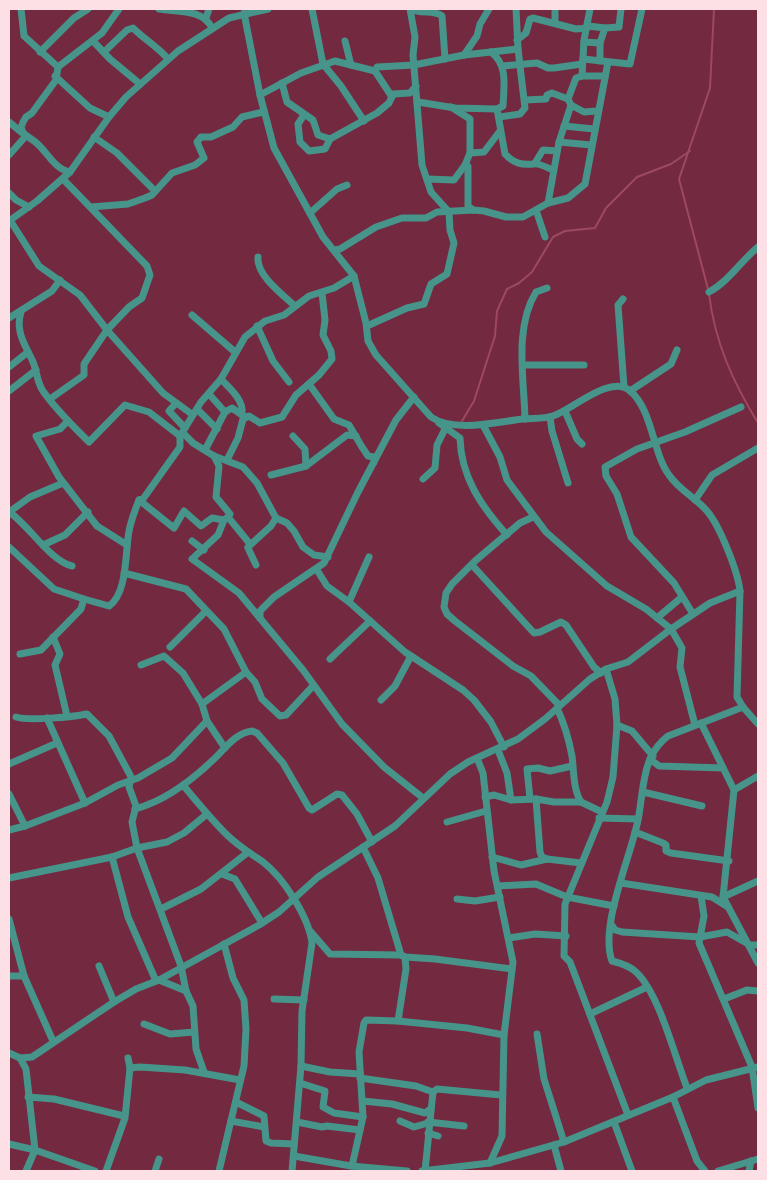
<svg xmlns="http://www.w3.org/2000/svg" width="767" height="1180" viewBox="0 0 767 1180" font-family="Overpass,sans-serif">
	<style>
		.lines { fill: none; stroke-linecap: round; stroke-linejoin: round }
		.stream { stroke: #9d4960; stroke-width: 2 }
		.street { stroke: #46948a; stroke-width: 7 }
	</style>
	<rect width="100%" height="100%" fill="#73293f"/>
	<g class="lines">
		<g class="stream">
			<polyline points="708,289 679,179 710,88 714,9"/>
			<path d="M709 294C715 343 733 382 758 423"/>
			<polyline points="462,421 474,401 495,336 497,311 507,289 519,283 532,272 553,237 565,231 595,228 606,208 637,177 671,164 690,151"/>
		</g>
		<g class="street">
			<polyline points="21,9 24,36 58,67"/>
			<path d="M159 9C178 12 203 9 212 28"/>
			<polyline points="312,9 323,64 341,86 364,121"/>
			<path d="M411 9C421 15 433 9 442 16L445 59"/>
			<polyline points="555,9 555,23"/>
			<path d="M244 13 260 95 274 148 323 237 354 276 366 323 368 341 376 355 431 417C454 433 497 422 523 419 533 418 544 419 553 416 572 410 609 375 629 390 653 409 652 452 669 475 679 490 696 498 707 511 720 526 738 572 740 591L737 697 743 707 758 724"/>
			<polyline points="206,18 209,9"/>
			<polyline points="588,26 605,28"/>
			<polyline points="517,40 526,33 530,19 533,18 576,29 587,28"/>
			<polyline points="93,41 110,59 140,84"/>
			<polyline points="345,41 351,65"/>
			<polyline points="584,42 600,43"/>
			<polyline points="40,52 74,18 88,9"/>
			<path d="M104 52 127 30 133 28C145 40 158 47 168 59"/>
			<path d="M491 52C508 65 504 85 503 106L497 109 505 154C514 164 522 165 534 164 539 163 548 168 553 170"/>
			<polyline points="464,55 477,36 480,24 489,9"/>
			<polyline points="583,59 630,64 642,9"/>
			<polyline points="600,61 600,43 605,28 619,27 621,9"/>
			<polyline points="503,66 537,63 548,68 554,68 582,64"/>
			<polyline points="375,71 377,67 414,65 464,55 518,49"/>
			<polyline points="55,76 90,108 109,117"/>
			<polyline points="582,76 605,76"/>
			<polyline points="282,83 287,102 313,120 318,135 330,139 377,113 389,103 393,94 410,93 416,86"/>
			<polyline points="260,95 301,73 335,61 375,71 392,97"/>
			<polyline points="525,100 546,99 547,95 552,93 568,99"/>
			<polyline points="418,102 455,108 497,109"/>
			<polyline points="571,105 584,112 597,111"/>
			<polyline points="451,107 470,119 470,153 465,165 468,166 468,206 473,210"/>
			<polyline points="304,115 298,124 300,142 309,151 325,149 330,139"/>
			<polyline points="499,117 520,114 525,108 518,49 516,9"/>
			<path d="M9 122C17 129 25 135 34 141 47 150 53 169 70 172"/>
			<polyline points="564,126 594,129"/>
			<polyline points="94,137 117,153 155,191"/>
			<polyline points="559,142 591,145"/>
			<polyline points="470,153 484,152 500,131"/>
			<polyline points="9,155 25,137 21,128 23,122 26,117 32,113 56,80 58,67 102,33 119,9"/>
			<polyline points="535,163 543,150 557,151"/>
			<polyline points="427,179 454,180 465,165"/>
			<polyline points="9,193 16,200 29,207"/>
			<polyline points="548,203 559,142 571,105 568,99 576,78 582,76 584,40 590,9"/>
			<polyline points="91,207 128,204 145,198 152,195 172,173 195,165 204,158 197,142 201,137 211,137 233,127 242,117 263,112"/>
			<polyline points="536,210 545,237"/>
			<polyline points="310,213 337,189 347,185"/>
			<polyline points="10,220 39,266 80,295 107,330 163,393 193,415"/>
			<polyline points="9,221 37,201 70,172 109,117 126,97 178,51 229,18 268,9"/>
			<polyline points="334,250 340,249 376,227 402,218 426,218 437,212 473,210 484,211 506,217 523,217 548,203 568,198 585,184 608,62"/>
			<path d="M258 257C256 275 283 295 295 306"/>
			<path d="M709 292C728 282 741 261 758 247"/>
			<polyline points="623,299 618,305 624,387"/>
			<path d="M21 312C15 332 25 344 33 362 37 371 37 383 43 391 56 410 73 426 89 442L125 405 149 412 180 436"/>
			<polyline points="192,315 235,352"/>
			<polyline points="9,318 52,291 60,280"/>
			<polyline points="257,326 273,361 289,382"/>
			<polyline points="367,326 407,308 424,304 431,284 447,274 454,243 450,230 449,212 431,192 422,165 413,55 415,37 410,9"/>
			<polyline points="524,365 584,365"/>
			<polyline points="9,367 28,352"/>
			<path d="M221 379C229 388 244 400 242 413"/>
			<polyline points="309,384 334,419 349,425 362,447 368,456 374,457 374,462"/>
			<polyline points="9,391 36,370"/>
			<polyline points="630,391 671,364 677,350"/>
			<polyline points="209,394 225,412 232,408 245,417"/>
			<polyline points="50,399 84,375 84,364 107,330 129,307 142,298 150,275 147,266 63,179"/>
			<polyline points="176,403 169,411 185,428"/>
			<polyline points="197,409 217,429"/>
			<polyline points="565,411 577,439 582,444"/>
			<polyline points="550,417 552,431 568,483"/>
			<path d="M525 419C524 378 514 328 536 292L547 288"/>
			<polyline points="67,422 60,429 36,436 59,477 97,526 127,545"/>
			<path d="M439 423 460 438C461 477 481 506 507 535"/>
			<polyline points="483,425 500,457 507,480 546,532 607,586 646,609 671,629 682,648 680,667 695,725"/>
			<polyline points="183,433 193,443 214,456 243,467 257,483 276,518 287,523 294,531 303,547 314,555 328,557"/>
			<polyline points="293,436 305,449 306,466"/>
			<polyline points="205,450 225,412"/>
			<polyline points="214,456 219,466 216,497 230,514 228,517 250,544 248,548 256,565"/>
			<polyline points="227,460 238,438 243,419 249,416 260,423 282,417 296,395 319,375 332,359 331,351 323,335 325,320 322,293"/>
			<polyline points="271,475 306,466 347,435 356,436"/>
			<polyline points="423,479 435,468 437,445 445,429"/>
			<polyline points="139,500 174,528 184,511 201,526 212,518 224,520 228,517"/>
			<polyline points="695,500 712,475 758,448"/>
			<path d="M9 512C29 525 49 560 72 566"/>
			<polyline points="9,512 30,497 63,483"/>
			<polyline points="533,517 520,523 475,561 452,584 446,593 444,607 447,614 455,621 513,666 531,676 559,705"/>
			<polyline points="224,520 218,535 192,559 239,593 303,670 342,724 384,767 423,798"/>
			<polyline points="192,541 204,550"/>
			<polyline points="43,545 65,535 88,512"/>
			<polyline points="9,547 54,589 84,599"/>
			<polyline points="248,547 271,526 276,518"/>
			<polyline points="472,565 534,633 540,632 561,622 566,625 594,667 601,673"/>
			<polyline points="317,570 327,586 349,602 405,652 463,690 474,700 491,722 504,747"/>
			<polyline points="124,573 186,589 224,629 246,672 255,682 262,699 280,716 286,715 313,686"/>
			<polyline points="349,602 369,557"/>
			<polyline points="693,614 674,583 631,537 617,494 606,476 605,467 637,449 685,432 741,407"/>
			<polyline points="260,618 260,611 274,597 324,563 358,492 396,420 414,397"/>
			<polyline points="657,618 682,597"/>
			<polyline points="53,637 60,654 55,665 67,716"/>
			<polyline points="170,647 206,611"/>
			<path d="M20 654 41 650 81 609 84 599 109 606C128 593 125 551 129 531 131 521 135 510 139 500L143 499 180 447V436L201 402 221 379 245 337 265 321 284 315 309 296 334 288 354 276"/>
			<polyline points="330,659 370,621"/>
			<polyline points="141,665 164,656 183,673 202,704 207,721 225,748"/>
			<polyline points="606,669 615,699 617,725 613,777 607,802 565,904 564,956 570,962 628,1115"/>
			<polyline points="381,700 395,686 411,656"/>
			<polyline points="202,704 246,672"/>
			<path d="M557 708C564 723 569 740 572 756 574 771 573 789 581 802"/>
			<path d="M16 717C28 721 73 717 87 714L109 736 129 773 131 777 129 787 136 806 132 822 137 848 181 966 186 991 193 1006 196 1049 204 1072"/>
			<polyline points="47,718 85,803"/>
			<polyline points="701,723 734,790 723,897 758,963"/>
			<polyline points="617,725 632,731 653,756"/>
			<polyline points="498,750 507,773 511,800"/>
			<polyline points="477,758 483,773 494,871 513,962 504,1035 502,1136 490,1163"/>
			<polyline points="650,759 659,766 723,768"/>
			<polyline points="9,764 57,743"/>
			<path d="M183 785C197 802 211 819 226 834 238 846 250 853 263 862 284 878 309 918 312 943L302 1011 301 1066 292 1171"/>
			<polyline points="734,790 758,776"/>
			<polyline points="643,792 702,806"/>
			<polyline points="9,794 25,826"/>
			<polyline points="485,797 494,795 511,800 536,799 554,802 581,802 602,812"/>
			<polyline points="530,799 527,769 538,768 550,771 572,766"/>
			<polyline points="536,799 540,852 542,857 547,859"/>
			<path d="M135 809C165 801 191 781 213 760 225 749 235 733 252 731L257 733 283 763 309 808 312 810 337 794 342 795 357 814 372 842"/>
			<polyline points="599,818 638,819"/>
			<polyline points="447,822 486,811"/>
			<polyline points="9,830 25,826 85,803 118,785 138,778 172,758 207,721"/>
			<polyline points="635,832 663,843 666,845 666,851 671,853 729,861"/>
			<polyline points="363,847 378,878 401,955 405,957 435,959 512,969"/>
			<polyline points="112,857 128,917 156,981"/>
			<polyline points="492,857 521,865 547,859 581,863"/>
			<polyline points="222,874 235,879 262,923"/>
			<polyline points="9,878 112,857 137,848 167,842 184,833 207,814"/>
			<polyline points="621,883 712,897 728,907"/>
			<polyline points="498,886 536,884 567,897 614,906"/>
			<polyline points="701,896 704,916 699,943 752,1067 758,1108"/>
			<polyline points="723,897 758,881"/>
			<polyline points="457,899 475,901 500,897"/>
			<polyline points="161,909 201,889 247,853"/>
			<polyline points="9,919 24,976 53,1041"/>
			<polyline points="611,924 615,930 622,932 700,937 727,932 750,945 758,945"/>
			<polyline points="311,932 330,954 401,955"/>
			<polyline points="509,938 535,934 566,936"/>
			<polyline points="99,966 114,1002"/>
			<polyline points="9,976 24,976"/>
			<polyline points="159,980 186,991"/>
			<polyline points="274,999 304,1000"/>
			<polyline points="724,999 747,990 758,991"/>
			<polyline points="590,1014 647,987"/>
			<polyline points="398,1021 467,1028 504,1035"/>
			<polyline points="144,1024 170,1034 194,1032"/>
			<polyline points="537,1034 544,1079 564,1142"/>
			<polyline points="9,1053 20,1058 26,1069 35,1150 26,1171"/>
			<polyline points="20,1058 32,1057 114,1002 136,989 159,980 259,925 279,912 318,877 395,826 450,774 468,762 518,739 545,719 590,679 606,669 628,662 671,629 710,603 740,591"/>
			<polyline points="301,1066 330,1072 360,1074"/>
			<polyline points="130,1068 140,1067 185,1070 240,1080"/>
			<polyline points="360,1078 416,1086 433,1092 437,1089 501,1095"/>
			<polyline points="300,1083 325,1091 323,1107 334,1113 363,1117"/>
			<path d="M687 1088C675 1057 659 993 636 972 630 966 620 963 612 961 599 927 631 856 638 820 642 801 642 777 650 759 654 750 660 742 668 736L743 707"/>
			<polyline points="28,1097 54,1099 124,1116"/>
			<polyline points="673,1097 697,1161 705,1171"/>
			<polyline points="363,1101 392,1104 425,1113 429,1110"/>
			<polyline points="236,1102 264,1116 266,1141 271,1143 294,1144"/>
			<polyline points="231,1121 264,1127"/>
			<polyline points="400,1121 414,1127 428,1123"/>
			<polyline points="297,1122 322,1127 327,1126 360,1130"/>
			<polyline points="428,1122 464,1126"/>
			<polyline points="614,1122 632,1171"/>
			<polyline points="428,1133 438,1136"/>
			<polyline points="9,1144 35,1150 95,1171"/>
			<polyline points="554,1145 561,1171"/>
			<polyline points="294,1156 351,1166 407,1171"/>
			<polyline points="352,1166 363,1117 359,1052 364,1023 366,1020 398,1021 406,969 405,957"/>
			<polyline points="106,1171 125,1118 130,1068 128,1058"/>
			<polyline points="155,1171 159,1159"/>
			<polyline points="219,1171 244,1066 246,1029 244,1000 233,978 224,944"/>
			<polyline points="422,1171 490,1163 564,1142 673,1097 706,1080 758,1067"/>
			<polyline points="425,1171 433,1092"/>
			<polyline points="718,1171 758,1159"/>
			<polyline points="749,1171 751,1161"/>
		</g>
	</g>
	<rect width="767" height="1180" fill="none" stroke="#fce0e5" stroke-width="20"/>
</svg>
